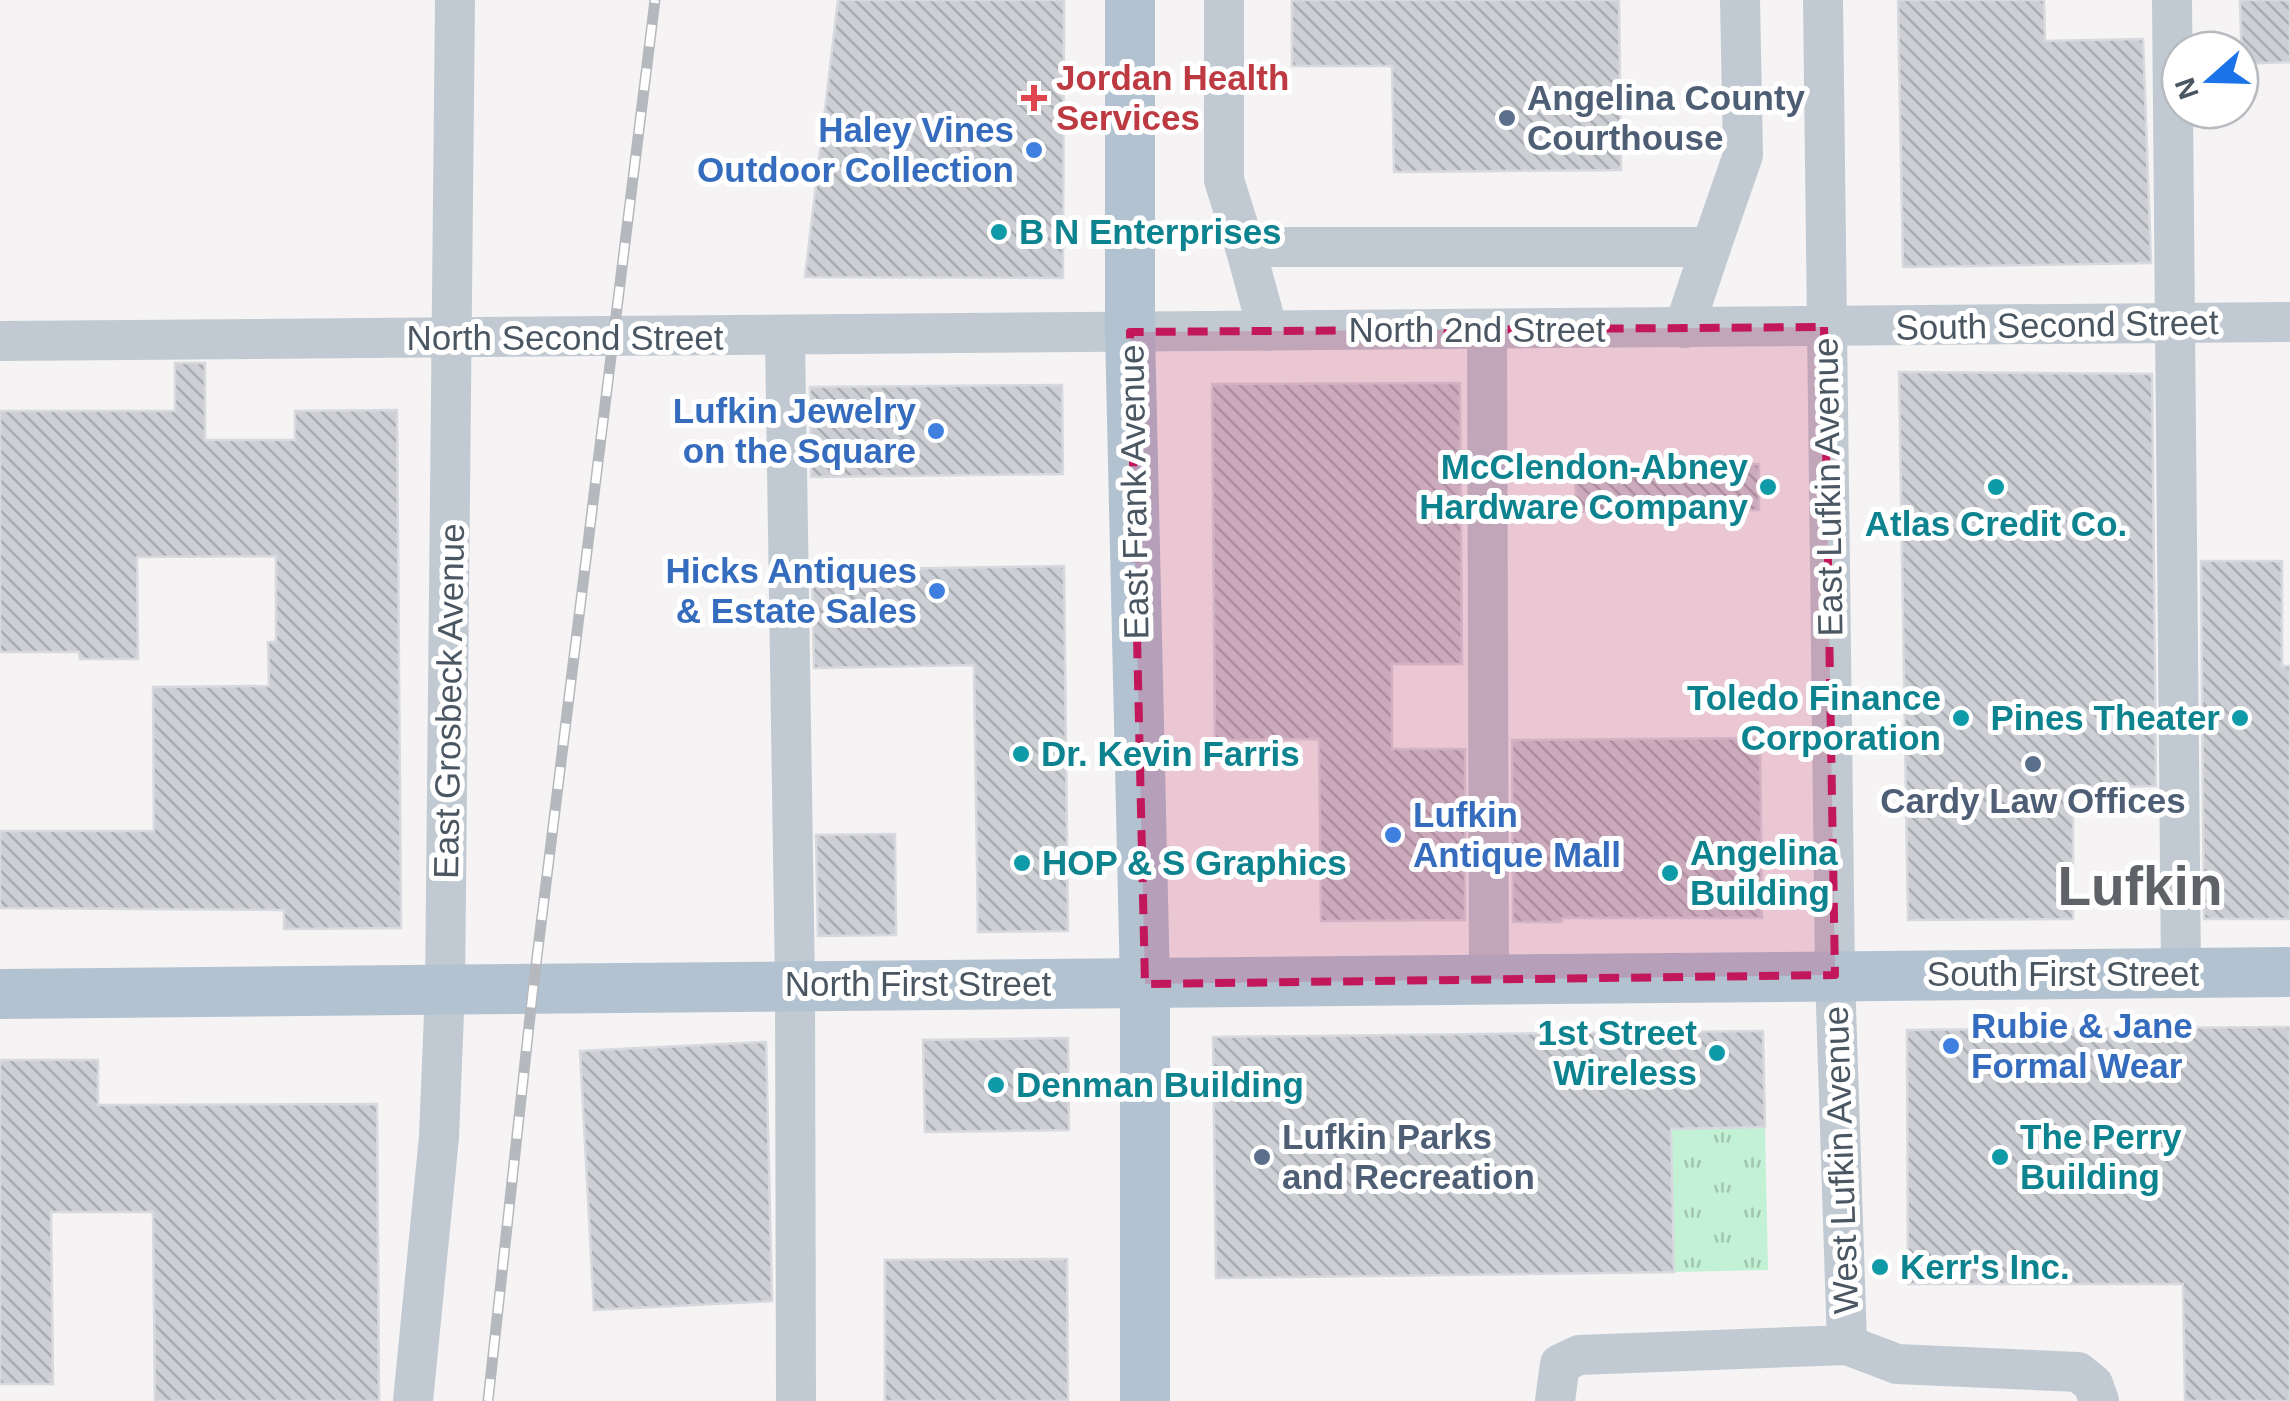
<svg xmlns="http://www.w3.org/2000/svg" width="2290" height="1401" viewBox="0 0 2290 1401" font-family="Helvetica,sans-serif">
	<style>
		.grass { fill: url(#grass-tufts) }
		.building { fill: url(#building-back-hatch); stroke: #d7d9de; stroke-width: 2.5 }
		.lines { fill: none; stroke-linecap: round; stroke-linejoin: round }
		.minor { stroke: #c1cad2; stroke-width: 40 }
		.major { stroke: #b3c2d1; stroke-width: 50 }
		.rail-casing { stroke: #b5b8bd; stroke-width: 11 }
		.rail { stroke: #fff; stroke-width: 8; stroke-dasharray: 22; stroke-linecap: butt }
		.marked { fill: #c2185b; fill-opacity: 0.2; stroke: #c2185b; stroke-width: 8; stroke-dasharray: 20 12; stroke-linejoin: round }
		.health-dot { fill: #e0444e; stroke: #fff; stroke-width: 4 }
		.service-dot { fill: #5c6f8a; stroke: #fff; stroke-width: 4 }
		.shop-dot { fill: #3f7fe0; stroke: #fff; stroke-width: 4 }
		.culture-dot { fill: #0f9aa8; stroke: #fff; stroke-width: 4 }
		.labels { text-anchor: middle; stroke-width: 10; stroke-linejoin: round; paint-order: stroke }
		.health-label { font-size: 35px; font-weight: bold; fill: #be3a42; stroke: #fff; text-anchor: start }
		.service-label { font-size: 35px; font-weight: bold; fill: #4e5e75; stroke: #fff; text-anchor: start }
		.shop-label { font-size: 35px; font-weight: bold; fill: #366cbe; stroke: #fff; text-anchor: end }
		.culture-label { font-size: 35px; font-weight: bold; fill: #0d838f; stroke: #fff; text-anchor: start }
		.street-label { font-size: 35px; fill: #4a5661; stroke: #fff }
		.town-label { font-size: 55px; font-weight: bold; fill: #5f6368; stroke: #fff }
	</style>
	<defs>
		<pattern id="grass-tufts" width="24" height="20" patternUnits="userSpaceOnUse" patternTransform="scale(2.5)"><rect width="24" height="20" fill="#c3f1d5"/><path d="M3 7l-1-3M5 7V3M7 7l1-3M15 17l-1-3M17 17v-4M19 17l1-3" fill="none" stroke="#a0c6b0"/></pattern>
		<pattern id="building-back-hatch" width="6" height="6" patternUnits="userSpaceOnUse" patternTransform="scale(2.5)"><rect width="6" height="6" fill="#cdcfd5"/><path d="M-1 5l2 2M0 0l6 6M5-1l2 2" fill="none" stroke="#a8abb0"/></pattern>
	</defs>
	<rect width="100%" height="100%" fill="#f5f3f3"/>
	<polygon class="grass" points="1765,1127 1768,1270 1674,1272 1671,1129"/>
	<g class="building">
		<polygon points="838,0 1064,0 1063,278 805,277"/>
		<polygon points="1292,0 1619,0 1621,170 1394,172 1392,66 1292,66"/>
		<polygon points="1898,0 2044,0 2045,41 2143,39 2151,263 1903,267"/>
		<polygon points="2240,0 2290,0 2290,62 2242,64"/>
		<polygon points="175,363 205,363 205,440 295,440 295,411 397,410 401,928 284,929 284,910 0,908 0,831 154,831 153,687 269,686 268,642 276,642 276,556 137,557 138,659 80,659 79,652 0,652 0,411 175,411"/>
		<polygon points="1899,372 2152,374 2156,786 2073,787 2073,919 1908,920"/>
		<polygon points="1460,383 1462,664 1392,664 1392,749 1465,749 1465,920 1321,921 1319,739 1215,740 1212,384"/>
		<polygon points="1062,385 1063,474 811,477 810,387"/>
		<polygon points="1759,464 1759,510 1576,512 1575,466"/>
		<polygon points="2201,561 2282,561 2282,666 2290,666 2290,919 2204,919"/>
		<polygon points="1064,566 1068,931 978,932 974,665 814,668 812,570"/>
		<polygon points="1760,738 1762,918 1562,918 1562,922 1513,922 1512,740"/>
		<polygon points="895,834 896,935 818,936 816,835"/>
		<polygon points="2290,1027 2290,1401 2185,1401 2183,1284 1908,1284 1907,1030"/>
		<polygon points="1763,1031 1765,1127 1671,1129 1674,1272 1216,1278 1213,1037"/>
		<polygon points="1068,1038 1069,1130 925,1132 923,1040"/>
		<polygon points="766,1042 772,1301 594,1310 580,1051"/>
		<polygon points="0,1060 98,1060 98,1105 377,1104 379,1401 155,1401 153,1212 51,1212 53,1384 0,1384"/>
		<polygon points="1067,1259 1068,1401 885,1401 885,1260"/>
	</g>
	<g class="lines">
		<g class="minor">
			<polyline points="1224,0 1224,180 1245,247 1711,247 1743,155 1740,0"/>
			<polyline points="1823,0 1835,975 1847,1345"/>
			<polyline points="2172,0 2181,974"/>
			<polyline points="1245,247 1268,331"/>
			<polyline points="1684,328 1711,247"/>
			<polyline points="1487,330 1489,980"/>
			<polyline points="785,338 795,984 796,1401"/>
			<polyline points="0,341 2290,322"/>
			<polyline points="413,1401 439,1137 445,989 455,0"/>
			<polyline points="1555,1401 1560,1364 1579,1355 1847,1345 1897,1364 2078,1372 2093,1384 2099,1401"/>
		</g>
		<g class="major">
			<polyline points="1130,0 1130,332 1145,984 1145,1401"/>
			<polyline points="0,994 2290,972"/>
		</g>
		<g class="rail-casing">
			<polyline id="rail" points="488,1401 533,989 655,0"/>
		</g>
		<use href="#rail" class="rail"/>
	</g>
	<path class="marked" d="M1824 327 1835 975 1145 984 1130 332Z"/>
	<path class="health-dot" d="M1029 83h10v10h10v10h-10v10h-10v-10h-10v-10h10z"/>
	<g class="service-dot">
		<circle cx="1507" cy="118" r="10"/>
		<circle cx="2033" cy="764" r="10"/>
		<circle cx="1262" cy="1157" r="10"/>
	</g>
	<g class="shop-dot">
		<circle cx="1034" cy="150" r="10"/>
		<circle cx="936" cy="431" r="10"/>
		<circle cx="937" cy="591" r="10"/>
		<circle cx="1393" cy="835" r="10"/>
		<circle cx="1951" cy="1046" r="10"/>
	</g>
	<g class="culture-dot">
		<circle cx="999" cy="232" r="10"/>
		<circle cx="1768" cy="487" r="10"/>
		<circle cx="1996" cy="487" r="10"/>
		<circle cx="1961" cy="718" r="10"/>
		<circle cx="2240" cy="718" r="10"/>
		<circle cx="1021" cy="754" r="10"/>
		<circle cx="1022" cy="863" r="10"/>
		<circle cx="1670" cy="873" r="10"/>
		<circle cx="1717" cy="1053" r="10"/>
		<circle cx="996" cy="1085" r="10"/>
		<circle cx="2000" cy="1157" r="10"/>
		<circle cx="1880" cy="1267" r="10"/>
	</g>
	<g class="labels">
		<g class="health-label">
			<text x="1056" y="90">Jordan Health<tspan x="1056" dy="40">Services</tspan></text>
		</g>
		<g class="service-label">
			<text x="1527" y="110">Angelina County<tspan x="1527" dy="40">Courthouse</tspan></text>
			<text x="2033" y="813" text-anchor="middle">Cardy Law Offices</text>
			<text x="1282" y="1149">Lufkin Parks<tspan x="1282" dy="40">and Recreation</tspan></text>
		</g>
		<g class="shop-label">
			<text x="1014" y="142">Haley Vines<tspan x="1014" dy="40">Outdoor Collection</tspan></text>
			<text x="916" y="423">Lufkin Jewelry<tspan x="916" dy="40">on the Square</tspan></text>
			<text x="917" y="583">Hicks Antiques<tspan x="917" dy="40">&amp; Estate Sales</tspan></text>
			<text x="1413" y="827" text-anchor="start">Lufkin<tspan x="1413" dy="40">Antique Mall</tspan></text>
			<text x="1971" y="1038" text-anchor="start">Rubie &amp; Jane<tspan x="1971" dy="40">Formal Wear</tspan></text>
		</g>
		<g class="culture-label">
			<text x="1019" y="244">B N Enterprises</text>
			<text x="1748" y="479" text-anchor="end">McClendon-Abney<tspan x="1748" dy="40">Hardware Company</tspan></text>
			<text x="1996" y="536" text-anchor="middle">Atlas Credit Co.</text>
			<text x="1941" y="710" text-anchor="end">Toledo Finance<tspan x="1941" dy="40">Corporation</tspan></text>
			<text x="2220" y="730" text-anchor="end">Pines Theater</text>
			<text x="1041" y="766">Dr. Kevin Farris</text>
			<text x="1690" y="865">Angelina<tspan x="1690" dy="40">Building</tspan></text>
			<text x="1042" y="875">HOP &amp; S Graphics</text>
			<text x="1697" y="1045" text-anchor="end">1st Street<tspan x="1697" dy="40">Wireless</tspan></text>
			<text x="1016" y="1097">Denman Building</text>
			<text x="2020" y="1149">The Perry<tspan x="2020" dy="40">Building</tspan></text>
			<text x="1900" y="1279">Kerr's Inc.</text>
		</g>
		<g class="street-label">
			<text transform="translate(2057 325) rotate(-1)" y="12">South Second Street</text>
			<text x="1477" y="342">North 2nd Street</text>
			<text x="565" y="350">North Second Street</text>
			<text transform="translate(1828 487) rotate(-91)" y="12">East Lufkin Avenue</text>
			<text transform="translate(1134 492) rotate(-91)" y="12">East Frank Avenue</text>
			<text transform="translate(449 701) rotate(-89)" y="12">East Grosbeck Avenue</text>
			<text x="2063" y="986">South First Street</text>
			<text x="918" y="996">North First Street</text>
			<text transform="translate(1841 1160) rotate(-92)" y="12">West Lufkin Avenue</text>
		</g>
		<g class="town-label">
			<text x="2140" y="905">Lufkin</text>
		</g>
	</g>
	<g transform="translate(2210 80) rotate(250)"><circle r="48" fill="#ffffff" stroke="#b7bbc0" stroke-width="2.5"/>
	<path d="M0-8L18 38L0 25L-18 38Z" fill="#1a73e8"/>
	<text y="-15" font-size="28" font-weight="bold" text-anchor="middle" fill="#4a5661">N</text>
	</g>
</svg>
